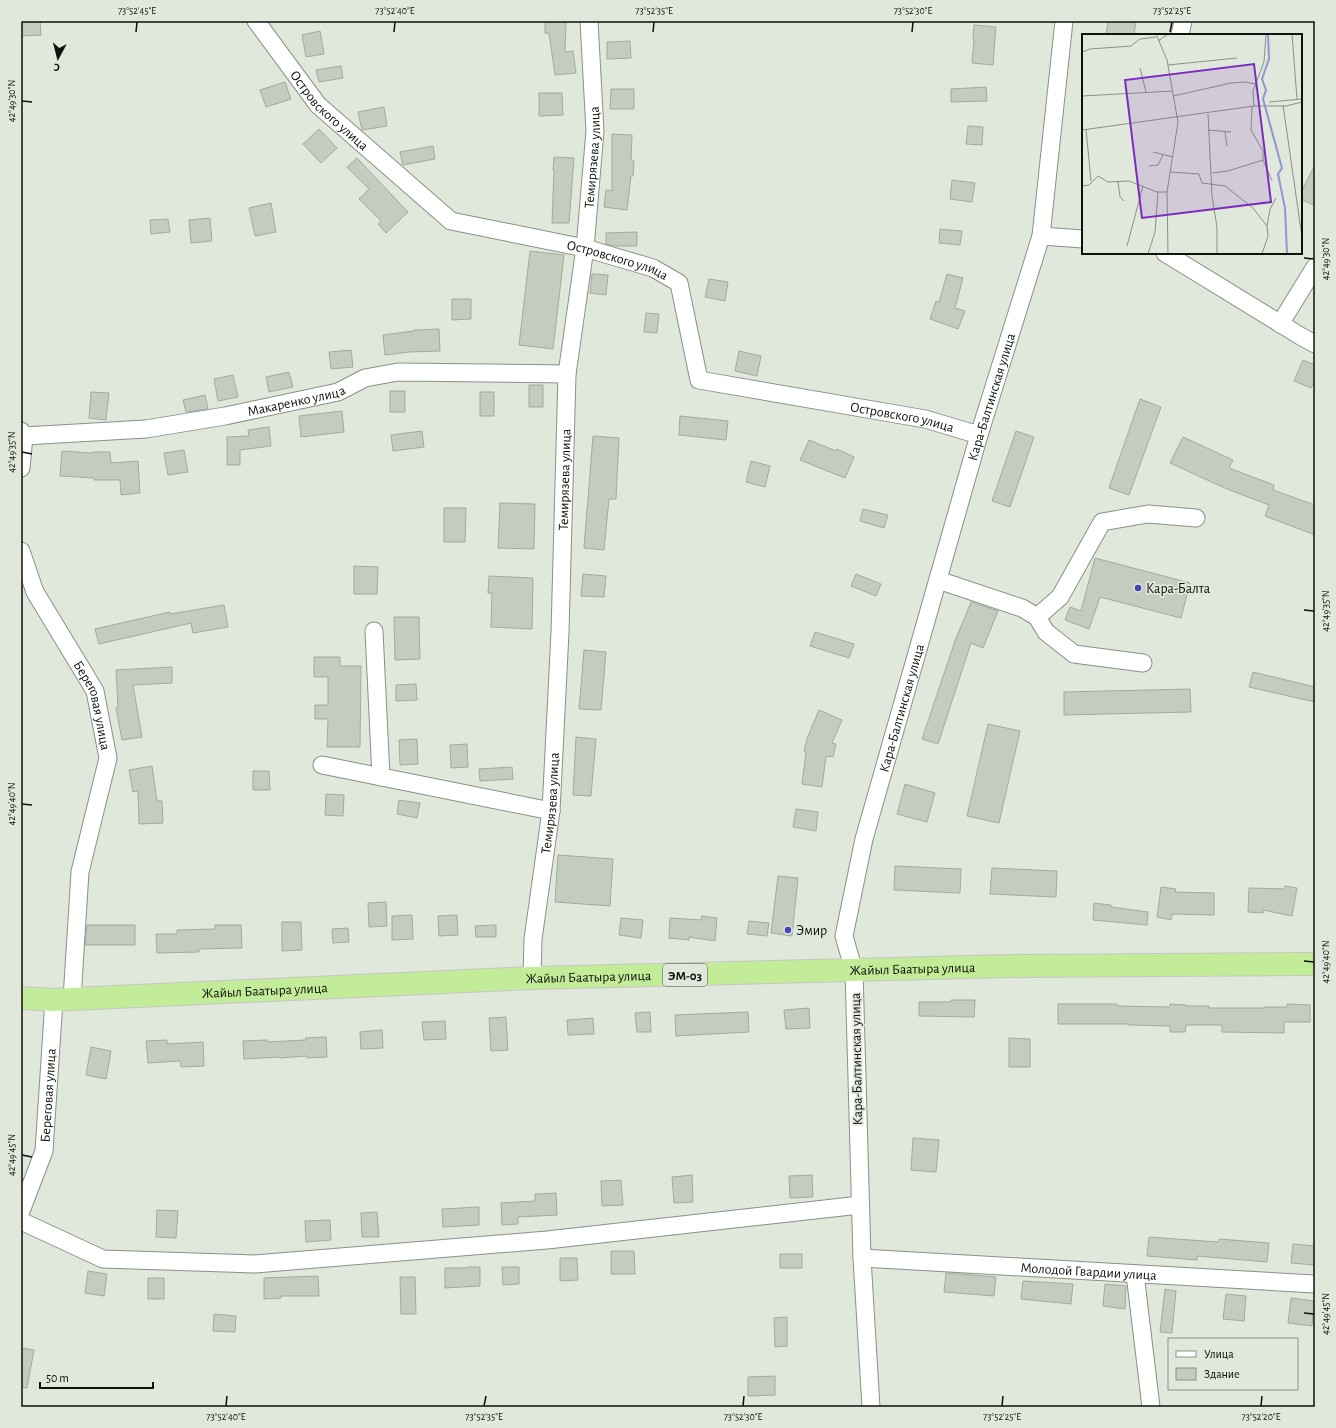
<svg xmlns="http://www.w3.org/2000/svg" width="1336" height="1428" viewBox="0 0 1336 1428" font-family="'Alegreya Sans',sans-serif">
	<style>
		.building { fill: #c4cbbf; stroke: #a3aa9e }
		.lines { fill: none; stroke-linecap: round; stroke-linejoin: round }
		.minor-casing { stroke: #8a9185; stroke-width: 19 }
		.trunk-casing { stroke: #c5c6c5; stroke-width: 24 }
		.minor { stroke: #fff; stroke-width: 17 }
		.trunk { stroke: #c3ec98; stroke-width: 22 }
		.ticks { fill: none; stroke: #0e110c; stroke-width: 1.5 }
		.poi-dot { fill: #4645bb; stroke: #e0e7db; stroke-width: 1.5 }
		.labels { text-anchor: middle; stroke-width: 3.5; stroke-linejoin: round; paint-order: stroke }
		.shield { fill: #e0e7db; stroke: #4d514a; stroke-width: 1 }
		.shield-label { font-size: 13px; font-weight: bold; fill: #0e110c }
		.street-label { font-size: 14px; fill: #0e110c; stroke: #e0e7db }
		.poi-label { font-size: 14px; fill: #0e110c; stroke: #e0e7db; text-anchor: start }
		.inset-river { fill: none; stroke: #8e97d1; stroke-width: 2 }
		.inset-road { fill: none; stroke: #8c9188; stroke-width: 1 }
		.view { fill: #7b2cbf; fill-opacity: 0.15; stroke: #7b2cbf; stroke-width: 2 }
		.inset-edge { fill: none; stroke: #0e110c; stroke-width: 2 }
		.neatline { fill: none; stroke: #0e110c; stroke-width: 1.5 }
		.ticks-label { font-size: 10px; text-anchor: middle; fill: #0e110c }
	</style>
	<rect width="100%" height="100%" fill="#e0e7db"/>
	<g class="building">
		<polygon points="21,21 40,21 41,35 21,36"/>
		<polygon points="545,21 566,21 565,52 573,51 576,73 555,75 549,33 545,33"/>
		<polygon points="1108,21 1136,21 1134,35 1106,35"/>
		<polygon points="974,25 996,27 993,65 972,63 974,40 973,39"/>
		<polygon points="320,31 324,54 306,57 302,35"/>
		<polygon points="630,41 631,58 607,59 607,42"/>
		<polygon points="341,66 343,78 319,82 316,70"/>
		<polygon points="285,82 291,99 266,107 260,90"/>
		<polygon points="986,87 987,101 951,102 951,89"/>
		<polygon points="611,89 634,89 634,109 610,109"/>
		<polygon points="539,93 562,93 563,115 539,116"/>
		<polygon points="384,107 387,126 362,130 358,112"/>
		<polygon points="968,126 983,127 982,145 966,144"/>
		<polygon points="319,129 337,148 321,163 303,144"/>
		<polygon points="612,134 632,135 631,160 634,161 633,176 631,176 627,210 604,207 606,190 612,191"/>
		<polygon points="433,146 435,159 403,165 400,152"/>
		<polygon points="554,157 574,158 569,223 552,223 554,170 553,170"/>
		<polygon points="357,158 408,212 386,233 378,224 381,221 359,199 369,189 347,167"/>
		<polygon points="1315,165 1315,206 1301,199 1301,192"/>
		<polygon points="952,180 975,183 972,202 950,199"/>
		<polygon points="271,203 276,232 255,236 249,208"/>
		<polygon points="210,218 212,241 191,243 189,220"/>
		<polygon points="168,219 170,232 151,234 150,220"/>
		<polygon points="940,229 962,231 960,245 939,243"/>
		<polygon points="637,232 637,246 615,246 606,244 606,233"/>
		<polygon points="530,251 564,255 553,349 519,345"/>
		<polygon points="592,274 608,275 606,295 590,293"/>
		<polygon points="947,274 963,278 955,308 965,311 958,329 930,319 936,301 939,302"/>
		<polygon points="709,279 728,282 725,301 705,297"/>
		<polygon points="452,299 471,299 471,319 452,320"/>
		<polygon points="646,313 659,314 657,333 644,332"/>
		<polygon points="439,329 440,351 409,352 385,355 383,335 414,331 414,330"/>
		<polygon points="351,350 353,367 331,369 329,352"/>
		<polygon points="739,351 761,356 757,376 735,371"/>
		<polygon points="1303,360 1315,365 1315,380 1311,388 1294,381"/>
		<polygon points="289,372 293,387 269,392 266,377"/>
		<polygon points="233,375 238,397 218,401 214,379"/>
		<rect x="529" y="385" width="14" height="22"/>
		<rect x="390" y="391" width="15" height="21"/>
		<polygon points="91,392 109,393 106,420 89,418"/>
		<rect x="480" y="392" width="14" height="24"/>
		<polygon points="205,395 208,409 186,412 183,400"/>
		<polygon points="1140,399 1161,407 1129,495 1109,488"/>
		<polygon points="342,411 344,432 301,437 299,416"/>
		<polygon points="680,416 728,421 726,440 679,435"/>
		<polygon points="269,427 271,446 240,450 240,465 227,465 227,437 249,436 248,430"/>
		<polygon points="422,431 424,447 393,451 391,435"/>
		<polygon points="1016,431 1034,437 1010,507 992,501"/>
		<polygon points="593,436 619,438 616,499 609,499 604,550 584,548"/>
		<polygon points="1183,437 1233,460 1229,468 1274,485 1273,490 1315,505 1315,535 1265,516 1269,505 1227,489 1170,463"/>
		<polygon points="809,440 836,451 837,449 854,457 845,478 800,460"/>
		<polygon points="184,450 188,472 168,475 164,453"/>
		<polygon points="62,451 93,453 93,452 110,452 111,463 138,461 140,493 121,495 120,480 94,480 94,478 60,476"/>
		<polygon points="751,461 770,466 765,487 746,482"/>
		<polygon points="500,503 535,504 534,549 498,548"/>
		<polygon points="444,508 466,508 465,542 444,542"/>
		<polygon points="863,509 888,515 884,528 860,521"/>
		<polygon points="1095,558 1190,583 1181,618 1100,597 1089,629 1065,620 1070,607 1081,611"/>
		<polygon points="354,566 378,567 377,594 354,594"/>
		<polygon points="583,574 606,576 604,597 581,596"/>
		<polygon points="856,574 881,584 876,596 851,586"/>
		<polygon points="489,576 533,578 532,629 491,627 492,593 488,593"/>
		<polygon points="971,602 998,611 983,648 971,643 938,744 922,739 955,641"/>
		<polygon points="224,605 228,627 193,633 191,623 99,644 95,629 170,612 170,614"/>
		<polygon points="394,617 419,617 420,659 395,660"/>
		<polygon points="815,632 854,644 849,658 810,646"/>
		<polygon points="584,650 606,652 601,710 579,709"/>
		<polygon points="314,657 340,657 340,666 361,666 360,747 327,747 328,719 315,719 315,705 328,705 328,677 314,677"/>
		<polygon points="172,667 172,683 133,685 142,737 122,740 116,708 118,707 116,670"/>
		<polygon points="1253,672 1315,687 1315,702 1249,687"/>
		<polygon points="416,684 417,700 396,701 396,685"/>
		<polygon points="1190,689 1191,712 1064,715 1064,692"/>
		<polygon points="819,710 842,720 832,743 836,744 833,757 826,756 822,787 802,784 806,752 804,751 808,736"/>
		<polygon points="988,724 1020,731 999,823 967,816"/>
		<polygon points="576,737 596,739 591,796 573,795"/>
		<polygon points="417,739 418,764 400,765 399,740"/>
		<polygon points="467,744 468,767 451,768 450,745"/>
		<polygon points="152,766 157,801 162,801 163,823 139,824 138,791 133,792 129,770"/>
		<polygon points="512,767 513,779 480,781 479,769"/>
		<polygon points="253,771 269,771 270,790 253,790"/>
		<polygon points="905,784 935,793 927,822 897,814"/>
		<polygon points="326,794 344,795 343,816 325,815"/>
		<polygon points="399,800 420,803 417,818 397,814"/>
		<polygon points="796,809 818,812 816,831 793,827"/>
		<polygon points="558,855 613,859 610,906 555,902"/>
		<polygon points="895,866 961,869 960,893 894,890"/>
		<polygon points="992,868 1057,871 1056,897 990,894"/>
		<polygon points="778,876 798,878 792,936 771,933"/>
		<polygon points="1285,886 1297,888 1292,916 1263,910 1263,913 1248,912 1249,888 1284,889"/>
		<polygon points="1161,887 1176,889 1175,892 1214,893 1214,915 1172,914 1171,920 1157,917"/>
		<polygon points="386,902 387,926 369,927 368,903"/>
		<polygon points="1094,903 1111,905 1111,907 1148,912 1147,925 1093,920"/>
		<polygon points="412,915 413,939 392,940 392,916"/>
		<polygon points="457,915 458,935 439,936 438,916"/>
		<polygon points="702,916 717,918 715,941 689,937 689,940 669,938 670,918 701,920"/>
		<polygon points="621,918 643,920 641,938 619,935"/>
		<polygon points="749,921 769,923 767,936 747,934"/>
		<polygon points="282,922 301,922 302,950 282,951"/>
		<polygon points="87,925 135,925 135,945 85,945"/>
		<polygon points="215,925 241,925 242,948 199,949 199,952 157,953 156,934 177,934 177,930 215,929"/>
		<polygon points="496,925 496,937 476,937 475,926"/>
		<polygon points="348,928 349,942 333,943 332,929"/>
		<polygon points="951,1000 975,1000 974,1017 919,1016 919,1002 951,1002"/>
		<polygon points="1058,1004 1117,1004 1117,1006 1170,1007 1170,1004 1186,1005 1186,1006 1209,1006 1209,1008 1264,1008 1264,1007 1287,1007 1287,1004 1310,1005 1310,1022 1284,1022 1284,1033 1222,1032 1222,1025 1186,1025 1185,1032 1170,1032 1170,1026 1129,1025 1129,1024 1058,1024"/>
		<polygon points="809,1008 810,1028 786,1029 784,1010"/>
		<polygon points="650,1012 651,1032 637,1032 635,1013"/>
		<polygon points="748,1012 749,1032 676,1036 675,1015"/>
		<polygon points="506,1017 508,1050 491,1051 489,1018"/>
		<polygon points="593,1018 594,1034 568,1035 567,1020"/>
		<polygon points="445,1021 446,1039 424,1040 422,1022"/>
		<polygon points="382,1030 383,1048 361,1049 360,1032"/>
		<polygon points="326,1037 327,1057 307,1058 307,1056 279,1058 279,1057 244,1059 243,1041 267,1040 267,1042 306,1040 305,1038"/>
		<polygon points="1009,1038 1030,1039 1030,1067 1009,1067"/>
		<polygon points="167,1040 167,1044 203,1042 204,1066 181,1067 180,1061 148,1063 146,1041"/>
		<polygon points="91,1047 111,1051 106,1079 86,1075"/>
		<polygon points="913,1138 939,1140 936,1172 911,1170"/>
		<polygon points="692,1175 693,1202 674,1203 672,1177"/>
		<polygon points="812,1175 813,1197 790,1198 789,1176"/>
		<polygon points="621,1180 623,1205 602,1206 601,1181"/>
		<polygon points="556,1193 557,1215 518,1217 518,1224 502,1225 501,1203 535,1201 535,1194"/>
		<polygon points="479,1207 479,1225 443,1227 442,1209"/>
		<polygon points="157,1210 178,1211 176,1238 156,1237"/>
		<polygon points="377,1212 379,1237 362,1237 361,1213"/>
		<polygon points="330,1220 331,1240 306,1242 305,1221"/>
		<polygon points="1149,1237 1218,1242 1219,1239 1269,1243 1267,1262 1197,1256 1197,1260 1147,1256"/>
		<polygon points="1293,1244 1315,1246 1315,1265 1291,1263"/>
		<polygon points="611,1251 634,1251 635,1274 611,1274"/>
		<rect x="780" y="1254" width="22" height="14"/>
		<polygon points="560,1258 577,1258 578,1280 560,1281"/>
		<polygon points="467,1267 480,1267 480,1286 445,1288 445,1268 467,1268"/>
		<polygon points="502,1267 519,1267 519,1284 503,1285"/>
		<polygon points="88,1271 107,1274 104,1296 85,1293"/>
		<polygon points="946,1273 996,1277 994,1296 944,1292"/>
		<polygon points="318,1276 319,1296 281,1296 281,1298 264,1299 264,1278"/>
		<polygon points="400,1277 415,1277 416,1314 401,1314"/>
		<rect x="148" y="1278" width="16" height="21"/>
		<polygon points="1023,1281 1073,1284 1071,1304 1021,1299"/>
		<polygon points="1105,1284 1126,1286 1125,1309 1103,1306"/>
		<polygon points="1165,1289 1176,1291 1172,1333 1160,1332"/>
		<polygon points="1226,1294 1246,1296 1244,1321 1223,1319"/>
		<polygon points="1291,1298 1314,1301 1312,1326 1288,1323"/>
		<polygon points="214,1314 236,1316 235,1332 213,1331"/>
		<polygon points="787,1317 787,1346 775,1347 774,1318"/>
		<polygon points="21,1348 34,1350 27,1388 21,1387"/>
		<polygon points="775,1376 775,1395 748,1396 748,1377"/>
	</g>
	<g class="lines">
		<g class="minor-casing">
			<g id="minor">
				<path id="s1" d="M256 21 318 105 451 221 585 248 653 268 679 283 699 380 925 419 979 435"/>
				<polyline points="1180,35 1183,21"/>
				<polyline points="1041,236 1083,239"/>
				<polyline points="1165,253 1302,337 1315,344"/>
				<polyline points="1280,324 1315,267"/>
				<polyline points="21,431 24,436 21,468"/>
				<path id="s2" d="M24 436 146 429 225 416 338 392 365 378 398 372 567 374"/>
				<path id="s3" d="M21 551 35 592 95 691 108 758 80 872 72 999"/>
				<polyline points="938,580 1022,608 1037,617 1046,632 1074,654 1143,663"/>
				<polyline points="1037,617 1060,597 1102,522 1148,514 1196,518"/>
				<polyline points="374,631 381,777"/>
				<polyline points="322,765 551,811"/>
				<path id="s4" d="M532 978 533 939 551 811 560 632 567 374 585 248 595 131 589 21"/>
				<path id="s5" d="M21 1211 44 1151 54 1000"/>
				<polyline points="21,1221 103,1259 255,1264 547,1240 860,1205"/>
				<path id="s6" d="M862 1258 1315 1284"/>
				<polyline points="1135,1274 1151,1407"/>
				<path id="s7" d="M871 1407 862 1258 854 971 844 936 864 839 979 435 1041 236 1064 21"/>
			</g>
		</g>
		<g class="trunk-casing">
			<g id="trunk">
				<path id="s8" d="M21 998 54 1000 72 999 532 978 1009 966 1315 964"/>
			</g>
		</g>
		<use href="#minor" class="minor"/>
		<use href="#trunk" class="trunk"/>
	</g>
	<path class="ticks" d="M136 32 137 22M394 32 395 22M653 32 654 22M912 32 913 22M1170 32 1172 22M22 101 32 102M1304 258 1314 259M22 452 32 454M1304 610 1314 611M22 804 32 805M1304 961 1314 962M22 1155 32 1157M1304 1313 1314 1314M226 1406 227 1396M484 1406 486 1396M743 1406 744 1396M1002 1406 1003 1396M1261 1406 1262 1396"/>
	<g class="poi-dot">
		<circle cx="1138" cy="588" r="4"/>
		<circle cx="788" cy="930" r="4"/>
	</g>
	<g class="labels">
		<rect class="shield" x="663" y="964" width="44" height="22" rx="3"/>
		<g class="shield-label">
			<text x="685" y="980">ЭМ-03</text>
		</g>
		<g class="street-label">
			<text dy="5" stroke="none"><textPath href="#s1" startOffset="116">Островского улица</textPath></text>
			<text dy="5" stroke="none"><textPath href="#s4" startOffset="824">Темирязева улица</textPath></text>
			<text dy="5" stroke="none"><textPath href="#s1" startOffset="452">Островского улица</textPath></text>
			<text dy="5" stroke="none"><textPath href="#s7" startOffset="1032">Кара-Балтинская улица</textPath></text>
			<text dy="5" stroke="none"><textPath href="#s2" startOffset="275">Макаренко улица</textPath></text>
			<text dy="5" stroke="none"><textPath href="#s1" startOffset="824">Островского улица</textPath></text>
			<text dy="5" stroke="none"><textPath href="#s4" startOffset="500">Темирязева улица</textPath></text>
			<text dy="5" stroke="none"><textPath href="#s3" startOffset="172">Береговая улица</textPath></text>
			<text dy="5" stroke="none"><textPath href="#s7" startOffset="708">Кара-Балтинская улица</textPath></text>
			<text dy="5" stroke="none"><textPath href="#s4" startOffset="176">Темирязева улица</textPath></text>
			<text dy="5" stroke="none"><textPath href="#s8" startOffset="892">Жайыл Баатыра улица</textPath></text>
			<text dy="5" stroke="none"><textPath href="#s8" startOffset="568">Жайыл Баатыра улица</textPath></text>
			<text dy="5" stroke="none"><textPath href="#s8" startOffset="244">Жайыл Баатыра улица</textPath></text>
			<text transform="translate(856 1059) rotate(-91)" y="5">Кара-Балтинская улица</text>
			<text dy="5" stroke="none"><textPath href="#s5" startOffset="120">Береговая улица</textPath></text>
			<text dy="5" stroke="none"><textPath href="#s6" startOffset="227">Молодой Гвардии улица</textPath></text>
		</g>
		<g class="poi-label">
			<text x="1146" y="593">Кара-Балта</text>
			<text x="796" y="935">Эмир</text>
		</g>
	</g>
	<g transform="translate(1082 34)">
		<rect width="220" height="220" fill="#e0e7db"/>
		<path class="inset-river" d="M186 0 187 25 180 45 184 56 181 65 200 134 196 140 203 174 205 220"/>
		<path class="inset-road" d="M74 0 85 26 96 88 85 158 86 220M210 0 215 65M76 7 86 0M0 18 8 15 49 12 58 5 74 3M86 31 155 24M58 34 64 58M0 62 91 57M91 62 149 49 164 48 173 50M187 68 220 65M201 71 220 203M170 72 169 96 181 117V126L190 147M172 72 171 57 182 28 184 0M126 80 130 162 135 193V220M4 95 9 147M0 96 172 72H204L220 68M126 96 149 98M143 98 145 112M71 118 91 123M67 132 76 131 81 121M89 138 117 140 120 149 143 152 171 174 185 192M130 139 146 137 181 126M36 148 38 163 42 167M0 152 7 151 16 142 26 148 47 147 75 158H85M45 212 61 152M66 220 73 198 76 158M180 220 186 202 185 192 188 175 194 164"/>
		<path class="view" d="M172 30 189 168 60 184 43 46Z"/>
		<rect width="220" height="220" class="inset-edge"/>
	</g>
	<rect width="1336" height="1428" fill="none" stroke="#e0e7db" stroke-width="44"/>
	<rect x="1168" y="1338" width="130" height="52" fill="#e0e7db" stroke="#8c9188"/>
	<rect x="1176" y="1351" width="20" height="6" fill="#ffffff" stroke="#8c9188"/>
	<text x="1204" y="1358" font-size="12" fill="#0e110c">Улица</text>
	<rect x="1176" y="1368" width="20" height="12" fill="#c4cbbf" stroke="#8c9188"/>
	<text x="1204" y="1378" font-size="12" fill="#0e110c">Здание</text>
	<g transform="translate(58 58) rotate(187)" stroke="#e0e7db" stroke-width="3" paint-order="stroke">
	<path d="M0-3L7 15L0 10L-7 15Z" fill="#0e110c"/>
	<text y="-6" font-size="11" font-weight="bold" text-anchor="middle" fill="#0e110c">С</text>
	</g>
	<path d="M40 1382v6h113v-6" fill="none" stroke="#0e110c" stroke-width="2"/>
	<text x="46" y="1382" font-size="12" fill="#0e110c" stroke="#e0e7db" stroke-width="3" paint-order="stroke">50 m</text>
	<rect x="22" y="22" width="1292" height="1384" class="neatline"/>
	<g class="ticks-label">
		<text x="137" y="14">73°52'45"E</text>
		<text x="395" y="14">73°52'40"E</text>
		<text x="654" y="14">73°52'35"E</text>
		<text x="913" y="14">73°52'30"E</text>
		<text x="1172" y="14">73°52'25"E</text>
		<text transform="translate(11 101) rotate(-90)" y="4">42°49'30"N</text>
		<text transform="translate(1325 259) rotate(-90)" y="4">42°49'30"N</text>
		<text transform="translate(11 452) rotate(-90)" y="4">42°49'35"N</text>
		<text transform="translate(1325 611) rotate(-90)" y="4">42°49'35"N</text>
		<text transform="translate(11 804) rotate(-90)" y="4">42°49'40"N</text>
		<text transform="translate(1325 962) rotate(-90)" y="4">42°49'40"N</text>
		<text transform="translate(11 1155) rotate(-90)" y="4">42°49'45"N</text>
		<text transform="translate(1325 1314) rotate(-90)" y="4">42°49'45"N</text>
		<text x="226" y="1420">73°52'40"E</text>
		<text x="484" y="1420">73°52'35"E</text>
		<text x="743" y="1420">73°52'30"E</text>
		<text x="1002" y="1420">73°52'25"E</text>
		<text x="1261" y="1420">73°52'20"E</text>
	</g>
</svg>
